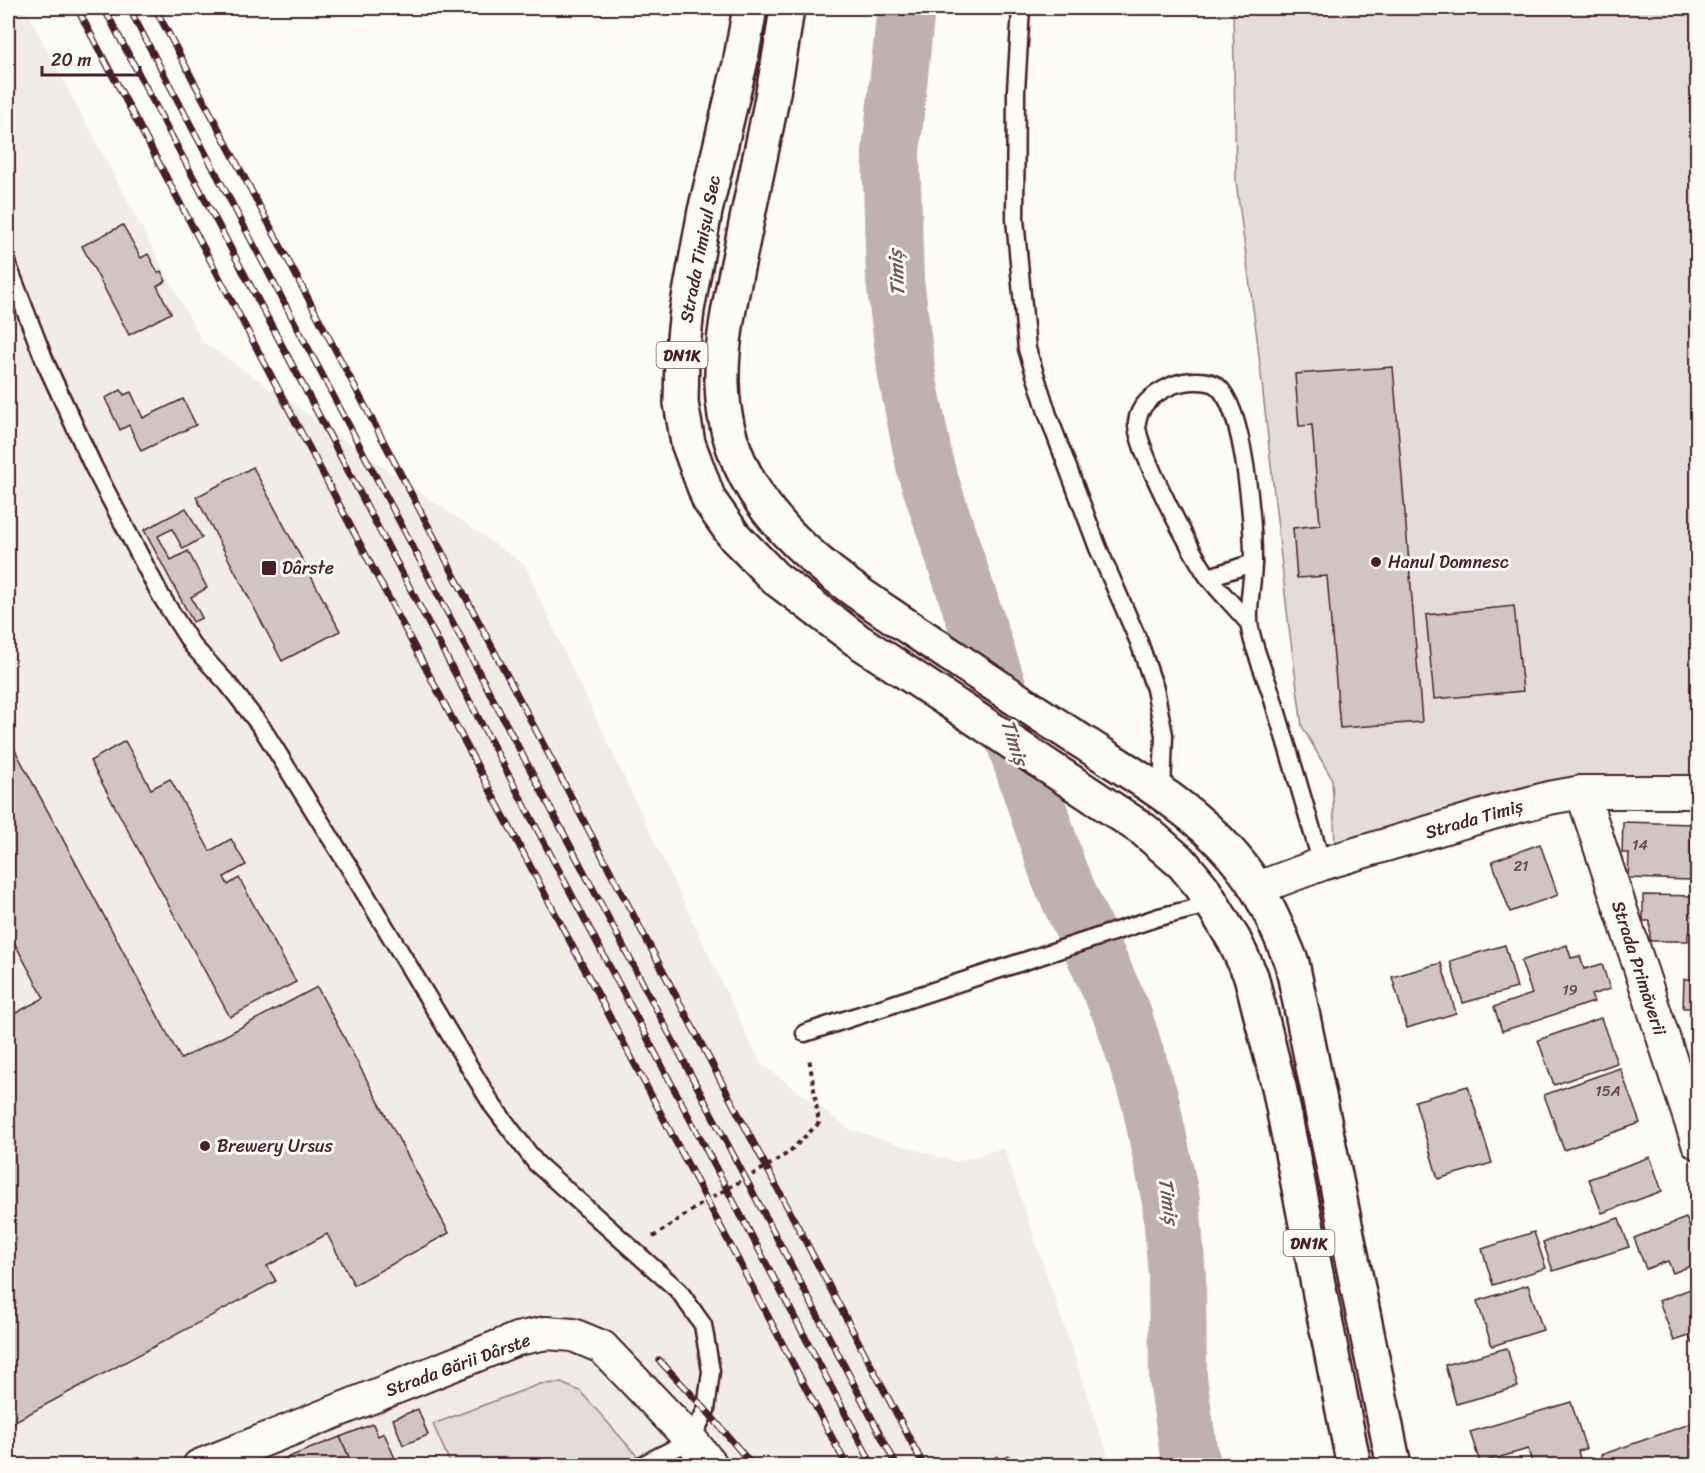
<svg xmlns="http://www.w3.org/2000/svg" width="1705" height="1473" viewBox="0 0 1705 1473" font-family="Sriracha,sans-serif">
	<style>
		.built { fill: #f0ece8 }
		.green { fill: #e3dcda; stroke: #967e82; stroke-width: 1.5 }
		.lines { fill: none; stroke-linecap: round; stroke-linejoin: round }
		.river { stroke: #c0b1b1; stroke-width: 58 }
		.building { fill: #d0c5c4; stroke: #4a1f2b; stroke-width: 1.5 }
		.lane-casing { stroke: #4a1f2b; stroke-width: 21 }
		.street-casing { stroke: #4a1f2b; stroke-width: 36 }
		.highway-casing { stroke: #4a1f2b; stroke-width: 38 }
		.path { stroke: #4a1f2b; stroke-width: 4; stroke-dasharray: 4.5 4.5; stroke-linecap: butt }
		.lane { stroke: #fdfcf7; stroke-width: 16 }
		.street { stroke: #fdfcf7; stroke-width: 32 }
		.highway { stroke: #fdfcf7; stroke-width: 33 }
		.rail-casing { stroke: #4a1f2b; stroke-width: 7 }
		.rail { stroke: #fdfcf7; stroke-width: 4.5; stroke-dasharray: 14; stroke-linecap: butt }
		.poi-dot { fill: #4a1f2b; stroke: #fdfcf7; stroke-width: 2 }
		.labels { text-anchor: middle; stroke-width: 6; stroke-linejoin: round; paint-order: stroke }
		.number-label { font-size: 15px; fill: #6c4851 }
		.shield { fill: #fdfcf7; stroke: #806168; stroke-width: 1.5 }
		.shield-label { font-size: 16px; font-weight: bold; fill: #4a1f2b }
		.street-label { font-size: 18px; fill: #4a1f2b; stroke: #fdfcf7 }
		.poi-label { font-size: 18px; fill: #4a1f2b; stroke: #fdfcf7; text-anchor: start }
		.water-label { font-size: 20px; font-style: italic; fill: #73525a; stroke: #fdfcf7 }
	</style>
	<rect width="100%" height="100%" fill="#fdfcf7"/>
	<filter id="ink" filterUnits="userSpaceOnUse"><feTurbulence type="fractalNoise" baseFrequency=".0167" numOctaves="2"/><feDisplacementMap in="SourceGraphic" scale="12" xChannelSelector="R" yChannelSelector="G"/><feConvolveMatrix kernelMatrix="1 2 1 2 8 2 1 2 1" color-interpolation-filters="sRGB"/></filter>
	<g filter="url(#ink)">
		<polygon class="built" points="8,8 25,8 202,341 525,565 558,638 760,1063 849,1129 956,1162 1004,1148 1111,1465 8,1465"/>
		<g class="green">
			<polygon points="1233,8 1697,8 1697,777 1579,775 1335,843 1332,779 1302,726 1288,620 1257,338 1236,181"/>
			<polygon points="561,1383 580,1391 645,1465 451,1465 433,1424 540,1384"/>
		</g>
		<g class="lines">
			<polyline class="river" points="906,8 891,152 895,280 907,376 926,470 1059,874 1123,1016 1150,1100 1171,1201 1177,1276 1178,1379 1189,1455 1193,1466"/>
		</g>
		<g class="building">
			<polygon points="123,225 141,258 148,254 158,273 161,271 166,281 157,286 171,313 129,335 82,246"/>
			<polygon points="1393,367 1422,722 1340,728 1327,576 1297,578 1293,528 1320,525 1312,425 1299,426 1295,374"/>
			<polygon points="121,390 124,395 131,392 143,418 183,399 196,425 141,451 129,425 120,430 105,398"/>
			<polygon points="253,467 340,631 282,661 196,497"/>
			<polygon points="186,508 202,538 183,549 172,529 158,536 171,560 188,551 207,588 191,597 202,618 193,622 144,530"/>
			<polygon points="1514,606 1523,691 1434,699 1426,615"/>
			<polygon points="8,737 181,1059 317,987 449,1233 354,1285 327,1234 267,1266 276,1281 8,1425 8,1017 44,998 8,931"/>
			<polygon points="125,741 151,789 170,779 210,851 231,839 246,865 224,877 228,885 239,878 296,982 230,1017 90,761"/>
			<polygon points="1623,822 1692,824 1690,880 1628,878 1629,853 1622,853"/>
			<polygon points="1540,844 1558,895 1510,912 1492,861"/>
			<polygon points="1643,895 1698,896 1698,934 1688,933 1688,941 1650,941 1650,921 1643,921"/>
			<polygon points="1505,945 1517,988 1463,1003 1450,961"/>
			<polygon points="1567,945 1571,958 1580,956 1584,969 1602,964 1610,989 1591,995 1594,1002 1502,1031 1494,1007 1532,994 1521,961"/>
			<polygon points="1441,963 1456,1013 1407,1028 1392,977"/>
			<polygon points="1684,979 1698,979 1698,1008 1683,1008"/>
			<polygon points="1601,1018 1617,1063 1554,1085 1538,1040"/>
			<polygon points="1620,1068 1640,1123 1564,1150 1544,1095"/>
			<polygon points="1468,1086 1492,1163 1438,1179 1415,1101"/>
			<polygon points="1650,1157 1662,1191 1602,1213 1589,1179"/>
			<polygon points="1619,1218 1629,1247 1553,1271 1543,1242"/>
			<polygon points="1686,1218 1698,1247 1698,1263 1673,1273 1668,1261 1646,1269 1634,1238"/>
			<polygon points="1534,1232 1546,1268 1493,1285 1482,1249"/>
			<polygon points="1528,1285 1543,1330 1492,1346 1477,1301"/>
			<polygon points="1698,1286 1698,1341 1692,1343 1689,1336 1674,1341 1659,1301"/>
			<polygon points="1507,1348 1518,1387 1456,1404 1445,1365"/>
			<polygon points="1571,1402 1586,1449 1578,1451 1582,1466 1533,1466 1528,1449 1480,1463 1470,1432"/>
			<polygon points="418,1409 428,1435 403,1445 393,1419"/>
			<polygon points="1698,1421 1698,1466 1605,1466 1601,1455"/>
			<polygon points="373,1424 378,1436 384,1433 397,1463 392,1466 353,1466 340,1437"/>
			<polygon points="340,1437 353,1466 283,1466 281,1460"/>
			<polygon points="997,1456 999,1461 1009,1456 1014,1466 980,1466"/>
		</g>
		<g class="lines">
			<g class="lane-casing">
				<g id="lane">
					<polyline points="1021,8 1016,91 1015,219 1027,349 1048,415 1098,548 1139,642 1155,689 1164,735 1162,793"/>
					<polyline points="8,266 46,364 93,466 161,596 192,645 228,684 262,728 349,867 493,1106 536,1163 679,1291 703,1325 711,1371 706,1410 691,1440 640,1466"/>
					<polyline points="1209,577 1253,563"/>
					<path d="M1248 622C1235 607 1221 593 1209 578 1193 556 1134 445 1137 422 1139 403 1157 392 1173 385 1184 381 1207 378 1217 386 1245 408 1253 525 1253 561 1253 581 1248 601 1249 620 1249 636 1264 673 1270 690 1288 748 1305 806 1322 864"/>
					<polyline points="805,1033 1159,917 1212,904"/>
				</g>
			</g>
			<g class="street-casing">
				<g id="street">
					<polyline points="1582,792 1698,1143"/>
					<polyline points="1258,888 1322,864 1496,812 1549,798 1582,792 1698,792"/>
					<polyline points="199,1466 517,1339 546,1333 573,1335 602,1347 691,1440 712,1466"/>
				</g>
			</g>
			<g class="highway-casing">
				<g id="highway">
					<polyline points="750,8 740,64 705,211 687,310 682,357 681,403 688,443 709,500 735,537 775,578 857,640 1144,830 1183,864 1202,887 1234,940 1251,976 1279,1087 1354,1466"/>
					<path d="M787 8C776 89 757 169 741 249 732 293 721 338 722 383 724 508 829 575 922 636 979 674 1035 712 1092 748 1142 780 1194 810 1233 856 1261 888 1276 924 1292 963L1394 1466"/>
				</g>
			</g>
			<polyline class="path" points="653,1237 707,1200 766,1167 788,1153 819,1123 809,1057"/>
			<use href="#lane" class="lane"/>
			<use href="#street" class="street"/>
			<use href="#highway" class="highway"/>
			<g class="rail-casing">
				<g id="rail">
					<polyline points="77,8 847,1466"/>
					<polyline points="104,8 873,1466"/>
					<polyline points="129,8 897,1466"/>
					<polyline points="155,8 924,1466"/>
					<polyline points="659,1360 706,1410 753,1466"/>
				</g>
			</g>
			<use href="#rail" class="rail"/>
		</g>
	</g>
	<g class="poi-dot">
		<circle cx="1376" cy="562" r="6"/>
		<rect x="261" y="560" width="16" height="16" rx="3"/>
		<circle cx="205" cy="1146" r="6"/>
	</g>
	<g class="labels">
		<g class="number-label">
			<text x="1640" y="850">14</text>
			<text x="1521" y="871">21</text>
			<text x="1570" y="995">19</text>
			<text x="1608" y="1096">15A</text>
		</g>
		<g class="shield">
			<rect x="656.5" y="342" width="51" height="26" rx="4.5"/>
			<rect x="1283.5" y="1230" width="51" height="26" rx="4.5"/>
		</g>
		<g class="shield-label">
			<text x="682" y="361">DN1K</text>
			<text x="1309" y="1249">DN1K</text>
		</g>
		<g class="street-label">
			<text transform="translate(700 249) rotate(-79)" y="6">Strada Timișul Sec</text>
			<text transform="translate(1474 819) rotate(-16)" y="6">Strada Timiș</text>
			<text transform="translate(1639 968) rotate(72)" y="6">Strada Primăverii</text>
			<text transform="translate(458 1365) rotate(-20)" y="6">Strada Gării Dârste</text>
		</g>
		<g class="poi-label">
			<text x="1388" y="568">Hanul Domnesc</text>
			<text x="282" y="574">Dârste</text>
			<text x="217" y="1152">Brewery Ursus</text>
		</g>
		<g class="water-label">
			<text transform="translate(896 273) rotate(-94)" y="7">Timiș</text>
			<text transform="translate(1015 742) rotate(72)" y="7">Timiș</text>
			<text transform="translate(1169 1201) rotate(82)" y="7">Timiș</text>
		</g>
	</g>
	<rect width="1705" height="1473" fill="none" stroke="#fdfcf7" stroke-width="30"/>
	<rect x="15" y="15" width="1675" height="1443" fill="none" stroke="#4a1f2b" stroke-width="2" filter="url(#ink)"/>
	<path d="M42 66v9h98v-9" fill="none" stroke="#4a1f2b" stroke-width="3"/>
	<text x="51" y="66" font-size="18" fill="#4a1f2b" stroke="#fdfcf7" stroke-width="4.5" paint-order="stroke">20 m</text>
</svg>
